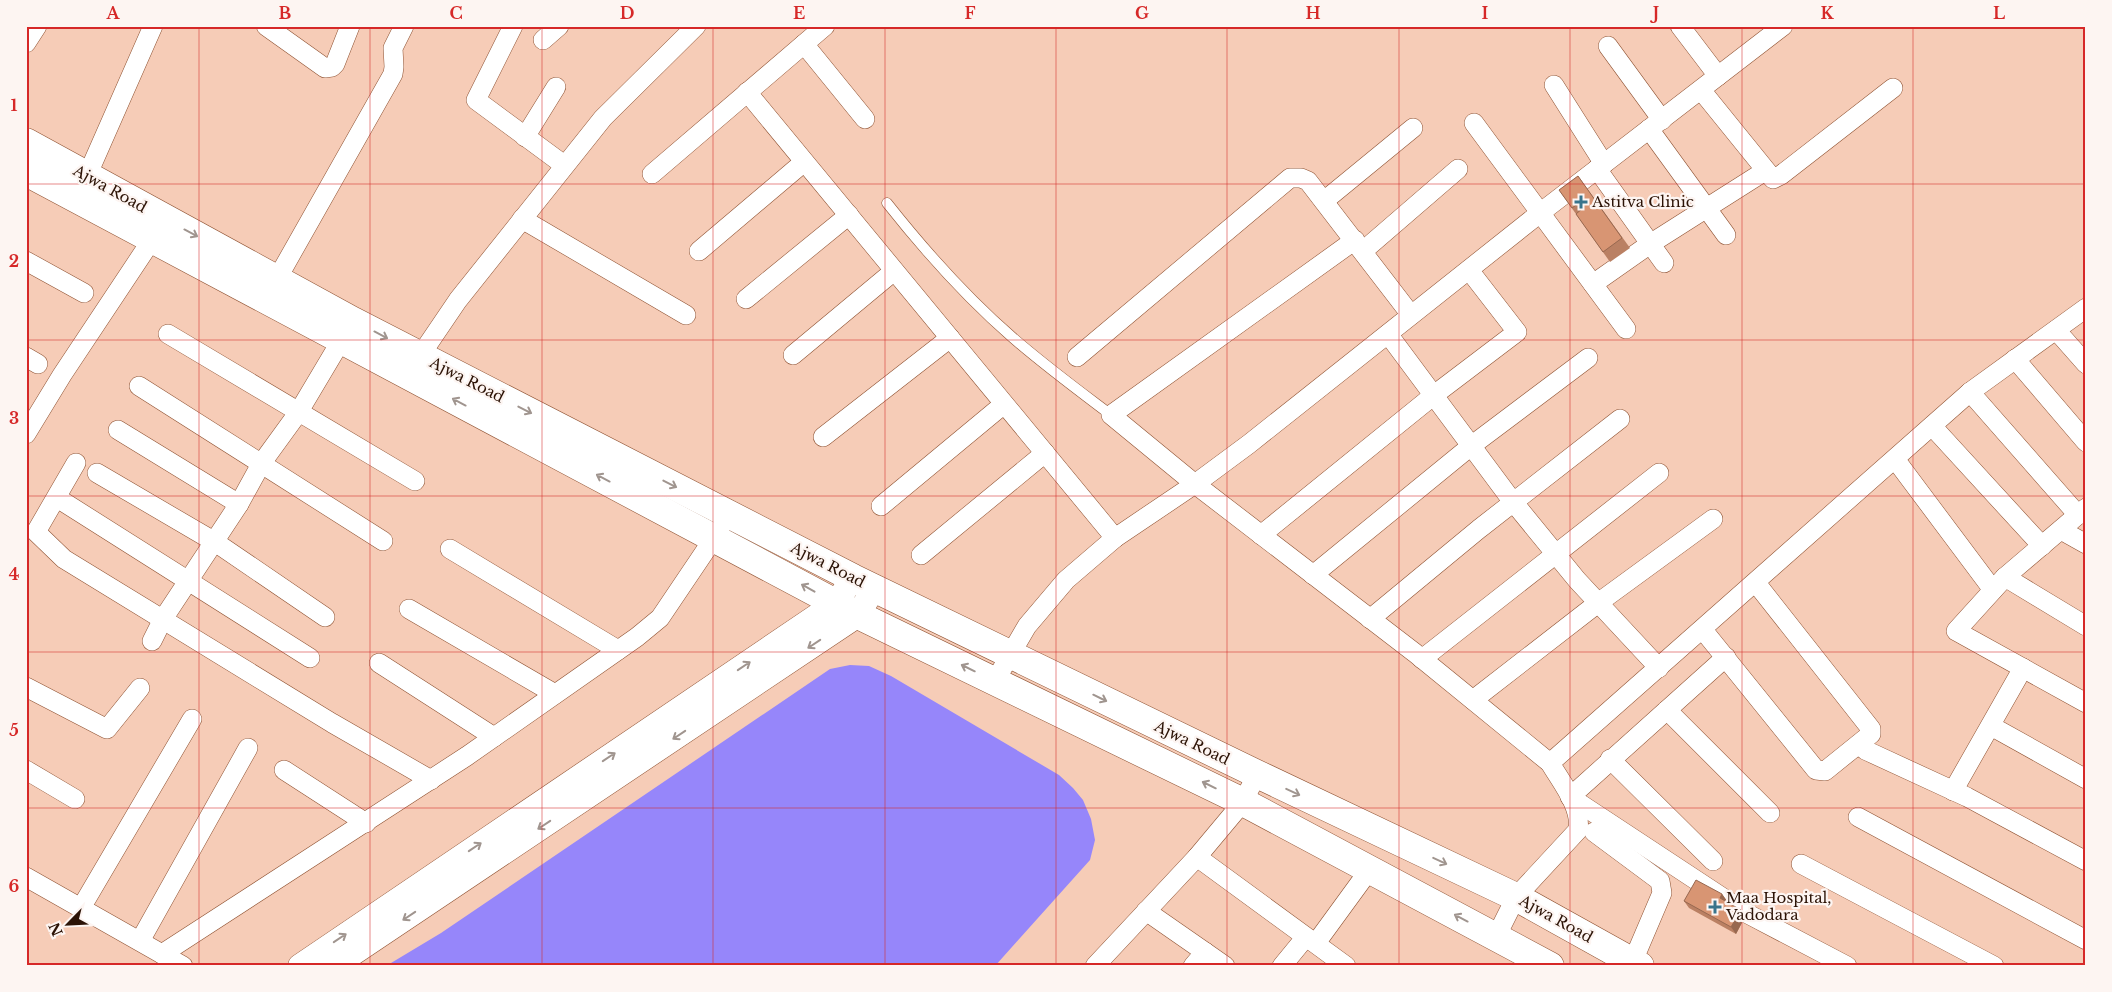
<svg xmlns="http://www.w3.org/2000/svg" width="2112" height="992" viewBox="0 0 2112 992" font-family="'Libre Baskerville',serif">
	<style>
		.water { fill: #9686fa }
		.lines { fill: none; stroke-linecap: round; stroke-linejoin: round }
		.service-casing { stroke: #8f5232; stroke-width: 11 }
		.minor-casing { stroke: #8f5232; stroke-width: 20 }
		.tertiary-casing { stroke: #8f5232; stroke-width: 25 }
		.primary-casing { stroke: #8f5232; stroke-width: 29 }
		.service { stroke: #fff; stroke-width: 10 }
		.minor { stroke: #fff; stroke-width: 19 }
		.tertiary { stroke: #fff; stroke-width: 24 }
		.primary { stroke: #fff; stroke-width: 28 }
		.wall { fill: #ba8063 }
		.shaded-wall { fill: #976850 }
		.building { fill: #d89573; stroke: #976850 }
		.oneway { stroke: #a0958f }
		.grid { fill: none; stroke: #d62828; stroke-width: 1; stroke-opacity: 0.55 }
		.poi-dot { fill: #39748c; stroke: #fdf5f2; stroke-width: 2 }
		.labels { text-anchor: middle; stroke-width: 4.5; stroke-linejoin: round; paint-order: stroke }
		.street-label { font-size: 15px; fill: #2c1306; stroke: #fdf5f2 }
		.poi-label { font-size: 15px; fill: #2c1306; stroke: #fdf5f2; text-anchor: start }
		.neatline { fill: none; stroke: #d62828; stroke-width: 2 }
		.grid-label { font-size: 16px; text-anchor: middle; font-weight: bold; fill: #d62828 }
	</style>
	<rect width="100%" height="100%" fill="#f6ccb7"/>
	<polygon class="water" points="850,665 869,666 891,676 1059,775 1073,788 1083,800 1091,819 1095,840 1090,860 995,966 386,966 441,933 830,669"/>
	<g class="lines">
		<g class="service-casing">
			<path id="service" d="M887 203C925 251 966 297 1012 337 1044 365 1078 390 1111 415"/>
		</g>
		<g class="minor-casing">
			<g id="minor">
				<polyline points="266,26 325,68 332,67 335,64 350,26"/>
				<polyline points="513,26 476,100 564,165"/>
				<polyline points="1680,26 1718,76"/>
				<polyline points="543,40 559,26"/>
				<polyline points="26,43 37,26"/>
				<polyline points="804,44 865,119"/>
				<polyline points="1608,46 1662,120"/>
				<polyline points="1554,85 1604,164"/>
				<polyline points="1701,90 1773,179 1781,175 1893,88"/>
				<polyline points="747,92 1115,538"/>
				<polyline points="1474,123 1626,329"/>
				<polyline points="1649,129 1726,235"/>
				<polyline points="525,137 556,87"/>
				<polyline points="1597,169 1664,263"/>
				<polyline points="652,174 825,26"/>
				<polyline points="87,176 153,26"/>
				<polyline points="1324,201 1413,128"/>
				<polyline points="522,219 686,315"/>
				<polyline points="1355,240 1111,415 1195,484 1415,653 1550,763"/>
				<polyline points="699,251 804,162"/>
				<polyline points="1363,251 1458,169"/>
				<polyline points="26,261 84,293"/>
				<polyline points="277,279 393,74 394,67 393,48 404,26"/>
				<polyline points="1593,284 1650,244 1765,171"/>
				<polyline points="746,299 849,215"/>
				<polyline points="2056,330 2086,364"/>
				<polyline points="168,334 415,481"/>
				<polyline points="1388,334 1510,498 1577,580 1659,668"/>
				<polyline points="793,355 894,271"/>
				<polyline points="420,356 458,300 603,118 696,26"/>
				<polyline points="26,357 38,364"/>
				<polyline points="1077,357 1290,178 1301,178 1308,181 1411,315"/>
				<polyline points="2015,359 2086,442"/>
				<polyline points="139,386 383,541"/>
				<polyline points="1970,392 2078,515"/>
				<polyline points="1932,426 2042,546"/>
				<polyline points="118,430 239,504"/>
				<polyline points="26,434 62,375 159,229"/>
				<polyline points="823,437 950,338"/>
				<polyline points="1895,459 1993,590"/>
				<polyline points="76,463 36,532 64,559 332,723 431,780"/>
				<polyline points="97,473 215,542 325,617"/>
				<polyline points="62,501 310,658"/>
				<polyline points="881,506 1004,404"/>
				<polyline points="2086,508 2005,577 1956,631 2086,703"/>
				<polyline points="2061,530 2086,544"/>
				<polyline points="1261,535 1434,395 1517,332 1469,270"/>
				<polyline points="450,549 618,650"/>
				<polyline points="921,555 1045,453"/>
				<polyline points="1313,575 1471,446 1588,358"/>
				<polyline points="2005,577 2086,626"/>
				<polyline points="409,609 555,694"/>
				<polyline points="1370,619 1479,529 1620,419"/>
				<polyline points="1703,630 1816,770 1825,771 1871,734 1871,729 1756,583"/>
				<polyline points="152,641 163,619 239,504 261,464 298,413 348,329"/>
				<polyline points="1726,657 1570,797 1746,913 1847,966"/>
				<polyline points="1422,659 1659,473"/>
				<polyline points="379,663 494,737"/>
				<polyline points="995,681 1027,626 1066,580 1115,538 1195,484 1249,444 1540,213 1783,26"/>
				<polyline points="26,687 107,729 140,688"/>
				<polyline points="1473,700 1598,603 1713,519"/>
				<polyline points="1667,710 1770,813"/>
				<polyline points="1991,726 2086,779"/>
				<polyline points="1865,750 1967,797 2086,861"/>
				<polyline points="1610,759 1713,861"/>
				<polyline points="26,770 75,799"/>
				<polyline points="284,770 366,823"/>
				<polyline points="1953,791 2023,668"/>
				<polyline points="1858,817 2086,940"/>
				<polyline points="1594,832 1660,881 1662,893 1633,961"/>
				<polyline points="1197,857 1346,966"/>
				<polyline points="1801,864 1994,966"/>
				<polyline points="26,877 183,966"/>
				<polyline points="81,908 192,719"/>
				<polyline points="1146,911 1205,952"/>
				<path d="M1496 937 1516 897 1578 830C1582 807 1561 782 1550 763L1970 392 2086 308"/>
				<polyline points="140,941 248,748"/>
				<polyline points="1316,943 1370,869"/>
				<polyline points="162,954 467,756 637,637 660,618 720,529"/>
				<polyline points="1095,966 1197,857 1243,802 1257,774"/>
				<polyline points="1193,966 1205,952 1225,966"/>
				<polyline points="1282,966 1305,938"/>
			</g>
		</g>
		<g class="tertiary-casing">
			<g id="tertiary">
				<polyline points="300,966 836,603 853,578"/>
				<polyline points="334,966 858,615 874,588"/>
			</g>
		</g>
		<g class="primary-casing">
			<g id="primary">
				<polyline points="26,142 353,321 853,578 1257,774 1516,897 1640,966"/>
				<polyline points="26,172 858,615 1243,802 1550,966"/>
			</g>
		</g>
		<use href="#service" class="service"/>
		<use href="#minor" class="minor"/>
		<use href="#tertiary" class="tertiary"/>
		<use href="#primary" class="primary"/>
	</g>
	<g class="wall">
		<polygon points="1578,176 1630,248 1610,262 1559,190"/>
		<polygon points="1722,894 1727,901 1726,902 1745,917 1736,934 1689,908 1684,901"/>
	</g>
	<g class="shaded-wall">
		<polygon points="1722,894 1727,901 1724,905 1720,898"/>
		<polygon points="1741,910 1745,917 1736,934 1731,927"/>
	</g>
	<g class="building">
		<polygon points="1578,176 1622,238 1603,252 1576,214 1583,208 1579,203 1572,208 1559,190"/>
		<polygon points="1696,880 1722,894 1720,898 1741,910 1731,927 1684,901"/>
	</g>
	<defs><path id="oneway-shaft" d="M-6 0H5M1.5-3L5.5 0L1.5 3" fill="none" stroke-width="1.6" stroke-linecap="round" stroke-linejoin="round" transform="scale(1.25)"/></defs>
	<g class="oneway">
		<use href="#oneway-shaft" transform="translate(191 233) rotate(28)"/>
		<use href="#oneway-shaft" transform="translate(381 335) rotate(28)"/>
		<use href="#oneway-shaft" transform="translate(459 402) rotate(-152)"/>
		<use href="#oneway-shaft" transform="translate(525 410) rotate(27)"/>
		<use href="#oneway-shaft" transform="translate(603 478) rotate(-152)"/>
		<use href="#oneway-shaft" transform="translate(670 484) rotate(27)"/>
		<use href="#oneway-shaft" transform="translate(808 588) rotate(-151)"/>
		<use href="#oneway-shaft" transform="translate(814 644) rotate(146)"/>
		<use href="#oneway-shaft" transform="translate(744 666) rotate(-34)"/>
		<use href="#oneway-shaft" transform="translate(968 668) rotate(-154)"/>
		<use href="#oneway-shaft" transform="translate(1100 698) rotate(26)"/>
		<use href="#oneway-shaft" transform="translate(679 735) rotate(146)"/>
		<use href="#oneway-shaft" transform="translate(609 757) rotate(-34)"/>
		<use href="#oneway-shaft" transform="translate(1209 785) rotate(-154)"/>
		<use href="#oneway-shaft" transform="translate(1293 792) rotate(25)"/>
		<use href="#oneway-shaft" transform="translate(544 825) rotate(146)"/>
		<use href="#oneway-shaft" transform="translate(475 847) rotate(-34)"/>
		<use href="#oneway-shaft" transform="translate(1440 861) rotate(25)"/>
		<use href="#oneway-shaft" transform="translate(409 916) rotate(146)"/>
		<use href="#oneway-shaft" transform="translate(1461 918) rotate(-152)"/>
		<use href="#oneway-shaft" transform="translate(340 938) rotate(-34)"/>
	</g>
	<path class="grid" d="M199 26V966M370 26V966M542 26V966M713 26V966M885 26V966M1056 26V966M1227 26V966M1399 26V966M1570 26V966M1742 26V966M1913 26V966M26 184H2086M26 340H2086M26 496H2086M26 652H2086M26 808H2086"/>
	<g class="poi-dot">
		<path d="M1578.5 194.5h5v5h5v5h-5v5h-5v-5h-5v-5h5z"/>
		<path d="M1712.5 899.5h5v5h5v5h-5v5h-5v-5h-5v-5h5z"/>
	</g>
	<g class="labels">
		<g class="street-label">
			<text transform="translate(110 189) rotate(29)" y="5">Ajwa Road</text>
			<text transform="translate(467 380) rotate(27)" y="5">Ajwa Road</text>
			<text transform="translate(828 565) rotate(27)" y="5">Ajwa Road</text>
			<text transform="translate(1192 743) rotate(26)" y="5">Ajwa Road</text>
			<text transform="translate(1556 919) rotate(29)" y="5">Ajwa Road</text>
		</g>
		<g class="poi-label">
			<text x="1592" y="207">Astitva Clinic</text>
			<text x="1726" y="903">Maa Hospital,<tspan x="1726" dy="17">Vadodara</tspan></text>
		</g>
	</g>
	<rect width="2112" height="992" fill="none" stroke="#fdf5f2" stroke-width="55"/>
	<g transform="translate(68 924) rotate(246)" stroke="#fdf5f2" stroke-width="4" paint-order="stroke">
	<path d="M0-4L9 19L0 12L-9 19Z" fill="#2c1306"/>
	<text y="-8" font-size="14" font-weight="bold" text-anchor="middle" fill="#2c1306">N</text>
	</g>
	<rect x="28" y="28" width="2056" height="936" class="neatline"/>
	<g class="grid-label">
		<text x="113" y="19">A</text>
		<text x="285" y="19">B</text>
		<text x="456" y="19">C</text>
		<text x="627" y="19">D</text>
		<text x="799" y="19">E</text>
		<text x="970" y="19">F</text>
		<text x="1142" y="19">G</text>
		<text x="1313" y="19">H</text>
		<text x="1485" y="19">I</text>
		<text x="1656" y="19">J</text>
		<text x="1827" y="19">K</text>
		<text x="1999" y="19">L</text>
		<text x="14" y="111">1</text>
		<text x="14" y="267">2</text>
		<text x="14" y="424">3</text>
		<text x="14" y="580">4</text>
		<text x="14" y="736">5</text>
		<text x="14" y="892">6</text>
	</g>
</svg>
